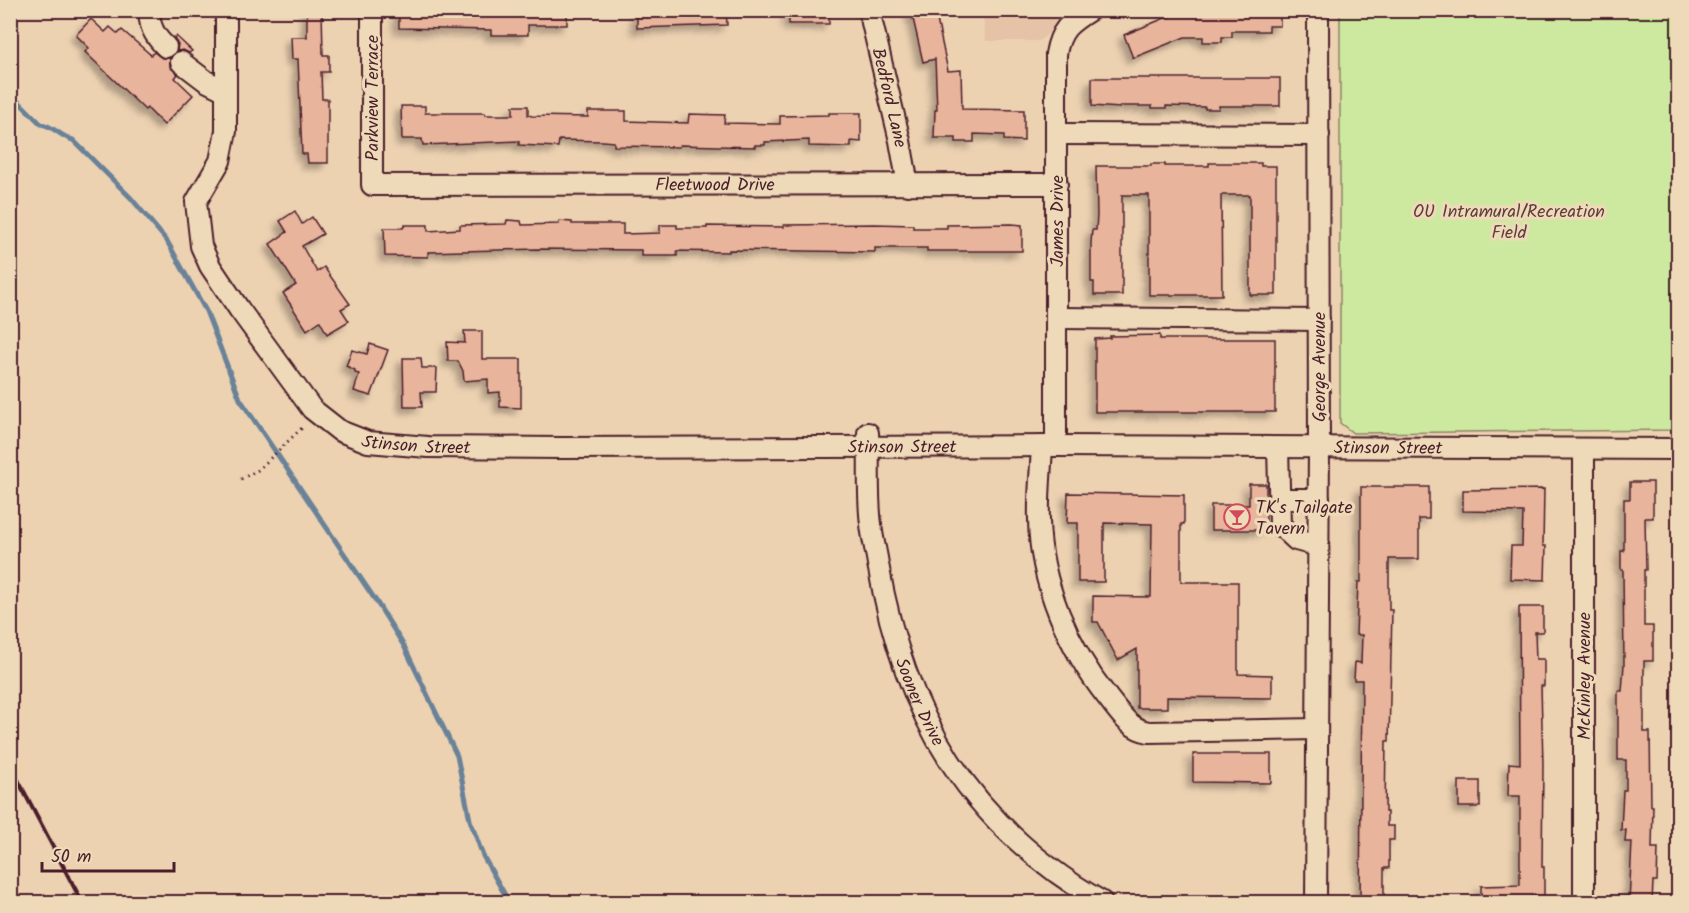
<svg xmlns="http://www.w3.org/2000/svg" width="1689" height="913" viewBox="0 0 1689 913" font-family="Kalam,sans-serif">
	<style>
		.built { fill: #e6c2a6 }
		.green { fill: #cde99f; stroke: #8c8465; stroke-width: 1.5 }
		.lines { fill: none; stroke-linecap: round; stroke-linejoin: round }
		.stream { stroke: #6a8298; stroke-width: 5 }
		.building { fill: #e9b49c; stroke: #4a1f2b; stroke-width: 1.5; filter: url(#shadow) }
		.minor-casing { stroke: #4a1f2b; stroke-width: 24 }
		.path { stroke: #4a1f2b; stroke-width: 3; stroke-dasharray: 1.5 4.5; stroke-linecap: butt }
		.minor { stroke: #eedab8; stroke-width: 20 }
		.rail { stroke: #4a1f2b; stroke-width: 4.5 }
		.labels { text-anchor: middle; stroke-width: 6; stroke-linejoin: round; paint-order: stroke }
		.street-label { font-size: 18px; fill: #4a1f2b; stroke: #eedab8 }
		.park-label { font-size: 18px; fill: #5e3d3c; stroke: #eedab8 }
		.poi-label { font-size: 18px; fill: #4a1f2b; stroke: #eedab8; text-anchor: start }
	</style>
	<defs>
		<filter id="shadow"><feDropShadow dx="-5.5" dy="5.5" stdDeviation="3" flood-color="#0004"/></filter>
	</defs>
	<rect width="100%" height="100%" fill="#edd2b2"/>
	<filter id="ink" filterUnits="userSpaceOnUse"><feTurbulence type="fractalNoise" baseFrequency=".0167" numOctaves="2"/><feDisplacementMap in="SourceGraphic" scale="12" xChannelSelector="R" yChannelSelector="G"/><feConvolveMatrix kernelMatrix="1 2 1 2 8 2 1 2 1" color-interpolation-filters="sRGB"/></filter>
	<g filter="url(#ink)">
		<polygon class="built" points="982,11 1077,11 1039,41 986,41"/>
		<polygon class="green" points="1340,11 1678,11 1678,430 1353,433 1340,423"/>
		<g class="lines">
			<path class="stream" d="M10 99 17 100 41 124C52 125 61 137 73 140L131 198 167 241 206 311 240 399 376 601 404 646 457 756 470 820 483 856 509 902"/>
		</g>
		<g class="building">
			<polygon points="307,10 322,10 323,55 329,55 329,72 321,72 322,99 328,99 328,163 308,163 307,154 302,154 298,59 292,59 291,37 307,37"/>
			<polygon points="399,10 567,10 567,25 528,25 528,35 491,35 491,30 399,28"/>
			<polygon points="637,10 726,10 727,25 637,28"/>
			<rect x="789" y="10" width="40" height="14"/>
			<polygon points="911,10 935,10 948,71 961,70 962,109 1024,110 1024,141 1004,140 1004,135 974,134 974,142 956,142 956,138 934,138 935,110 937,110 935,59 923,62"/>
			<polygon points="1184,10 1280,10 1280,26 1269,26 1269,31 1232,31 1232,37 1222,37 1222,42 1203,42 1203,37 1185,37 1133,58 1124,35"/>
			<polygon points="91,19 105,32 110,27 118,34 122,30 151,55 154,52 162,58 170,58 170,67 178,74 175,78 193,95 164,125 147,108 145,110 85,52 89,48 76,35"/>
			<polygon points="176,36 192,51 189,53 183,50 177,51 178,44 174,38"/>
			<polygon points="1092,78 1280,78 1280,106 1219,106 1219,109 1205,109 1205,107 1166,106 1166,108 1152,108 1152,106 1120,106 1120,108 1092,106"/>
			<polygon points="401,106 425,106 425,113 485,113 485,115 513,115 513,106 528,106 528,115 532,116 588,117 588,111 626,111 626,121 688,123 689,114 725,115 724,123 780,124 780,116 829,115 829,113 861,113 861,142 851,141 851,147 809,146 809,140 765,142 765,145 755,145 755,147 680,145 679,147 614,146 614,142 603,141 559,140 558,147 519,145 519,141 423,145 422,139 402,139"/>
			<polygon points="1209,163 1261,163 1261,166 1276,166 1276,295 1250,295 1250,195 1221,195 1222,295 1149,295 1149,195 1122,195 1122,295 1094,295 1094,282 1091,282 1091,243 1092,230 1096,230 1097,215 1096,166 1151,166 1151,164 1165,164 1165,166 1209,166"/>
			<polygon points="295,211 302,224 312,217 323,234 302,246 317,272 324,267 350,304 341,309 349,321 327,334 320,321 307,330 283,293 296,285 270,244 287,232 280,221"/>
			<polygon points="507,220 521,221 522,225 559,224 559,221 572,222 572,224 623,224 623,234 660,233 660,225 677,225 677,228 707,228 707,226 784,227 784,225 875,224 913,225 913,228 947,228 947,225 1012,224 1022,225 1022,251 927,251 927,248 875,248 875,252 729,250 729,252 677,251 677,256 641,256 641,250 537,249 428,252 428,257 385,256 384,228 403,228 405,225 428,225 428,231 460,229 460,225 506,224"/>
			<polygon points="464,331 482,331 482,359 521,359 521,408 500,407 500,392 488,393 488,379 464,381 463,371 458,361 448,361 447,342 465,343"/>
			<polygon points="1160,335 1160,339 1275,339 1275,412 1095,412 1095,339 1110,338 1110,336"/>
			<polygon points="370,344 388,350 371,396 354,391 359,374 355,373 355,370 346,366 352,350 367,354"/>
			<polygon points="403,358 421,358 422,368 437,368 436,392 421,392 422,407 404,407"/>
			<polygon points="1630,482 1653,482 1653,518 1645,518 1646,570 1644,570 1644,626 1653,626 1653,661 1644,661 1644,732 1650,732 1651,806 1653,806 1652,848 1658,848 1657,881 1653,881 1652,903 1629,903 1632,842 1625,842 1626,830 1621,830 1623,790 1626,790 1626,760 1618,760 1618,691 1622,691 1624,665 1623,570 1621,570 1621,551 1624,551 1624,499 1630,499"/>
			<polygon points="1249,484 1266,484 1266,530 1211,530 1211,505 1249,505"/>
			<polygon points="1361,487 1429,487 1429,519 1419,519 1419,559 1389,559 1389,610 1392,610 1389,741 1386,741 1385,812 1387,812 1387,826 1394,826 1394,840 1389,840 1389,868 1384,868 1384,903 1360,903 1362,680 1354,680 1355,662 1361,663 1362,635 1356,635 1358,582 1361,582"/>
			<polygon points="1544,489 1543,546 1546,546 1545,580 1510,579 1511,546 1522,546 1523,512 1463,511 1463,490"/>
			<polygon points="1068,493 1184,495 1184,524 1181,524 1181,582 1238,582 1238,674 1272,675 1272,698 1167,697 1167,708 1137,708 1137,649 1118,660 1098,622 1093,622 1093,596 1151,597 1152,524 1104,523 1104,582 1078,582 1078,523 1067,523"/>
			<polygon points="1519,607 1543,607 1543,632 1535,632 1536,659 1544,659 1544,686 1541,686 1543,764 1542,867 1544,867 1544,896 1532,896 1532,903 1481,903 1481,886 1520,885 1520,796 1508,796 1509,763 1520,764"/>
			<polygon points="1193,754 1271,754 1271,783 1193,782"/>
			<rect x="1459" y="781" width="21" height="26"/>
		</g>
		<g class="lines">
			<g class="minor-casing">
				<g id="minor">
					<path d="M150 10C148 25 155 37 166 47"/>
					<path id="s1" d="M226 10V131L220 161 196 202 201 246 210 266 239 309 312 409 340 431 368 442 428 447 561 448 1056 446 1678 449"/>
					<path id="s2" d="M372 10V185L1057 184"/>
					<path id="s3" d="M869 10 900 141 908 185"/>
					<polyline points="181,62 206,81 226,91"/>
					<polyline points="1057,134 1319,135"/>
					<polyline points="1057,318 1319,320"/>
					<path id="s4" d="M868 433C870 463 867 494 871 524 872 537 876 550 878 564 904 714 968 825 1102 902"/>
					<path d="M1042 446C1041 470 1038 495 1039 520 1040 583 1069 649 1108 698 1120 713 1129 729 1149 732L1317 729"/>
					<path d="M1056 446V54C1060 30 1069 23 1090 10"/>
					<polyline points="1278,448 1280,525 1296,540 1318,546"/>
					<polyline points="1279,499 1319,499"/>
					<polyline points="1316,902 1319,448 1318,10"/>
					<polyline points="1584,902 1584,450"/>
				</g>
			</g>
			<polyline class="path" points="241,479 258,470 304,426"/>
			<use href="#minor" class="minor"/>
			<polyline class="rail" points="10,765 82,902"/>
		</g>
	</g>
	<defs>
		<g id="bar-ring" transform="scale(1.35)"><circle r="9.5" fill="#eedab8" stroke="#d1495b" stroke-width="1.5"/><path d="M-6-5H6L.8 .8V4.5H3.5V6h-7V4.5H-.8V.8Z" fill="#d1495b"/></g>
	</defs>
	<g fill-rule="evenodd">
		<use href="#bar-ring" x="1237" y="517"/>
	</g>
	<g class="labels">
		<g class="street-label">
			<text dy="6" stroke="none"><textPath href="#s3" startOffset="90">Bedford Lane</textPath></text>
			<text transform="translate(372 98) rotate(-90)" y="6">Parkview Terrace</text>
			<text dy="6" stroke="none"><textPath href="#s2" startOffset="518">Fleetwood Drive</textPath></text>
			<text transform="translate(1057 221) rotate(-90)" y="6">James Drive</text>
			<text transform="translate(1319 367) rotate(-90)" y="6">George Avenue</text>
			<text dy="6" stroke="none"><textPath href="#s1" startOffset="555">Stinson Street</textPath></text>
			<text dy="6" stroke="none"><textPath href="#s1" startOffset="1041">Stinson Street</textPath></text>
			<text dy="6" stroke="none"><textPath href="#s1" startOffset="1527">Stinson Street</textPath></text>
			<text transform="translate(1584 676) rotate(-90)" y="6">McKinley Avenue</text>
			<text dy="6" stroke="none"><textPath href="#s4" startOffset="276">Sooner Drive</textPath></text>
		</g>
		<g class="park-label">
			<text x="1509" y="217">OU Intramural/Recreation<tspan x="1509" dy="21">Field</tspan></text>
		</g>
		<g class="poi-label">
			<text x="1256" y="513">TK's Tailgate<tspan x="1256" dy="21">Tavern</tspan></text>
		</g>
	</g>
	<rect width="1689" height="913" fill="none" stroke="#eedab8" stroke-width="36"/>
	<rect x="18" y="18" width="1653" height="877" fill="none" stroke="#4a1f2b" stroke-width="2" filter="url(#ink)"/>
	<path d="M42 862v9h132v-9" fill="none" stroke="#4a1f2b" stroke-width="3"/>
	<text x="51" y="862" font-size="18" fill="#4a1f2b" stroke="#eedab8" stroke-width="4.5" paint-order="stroke">50 m</text>
</svg>
